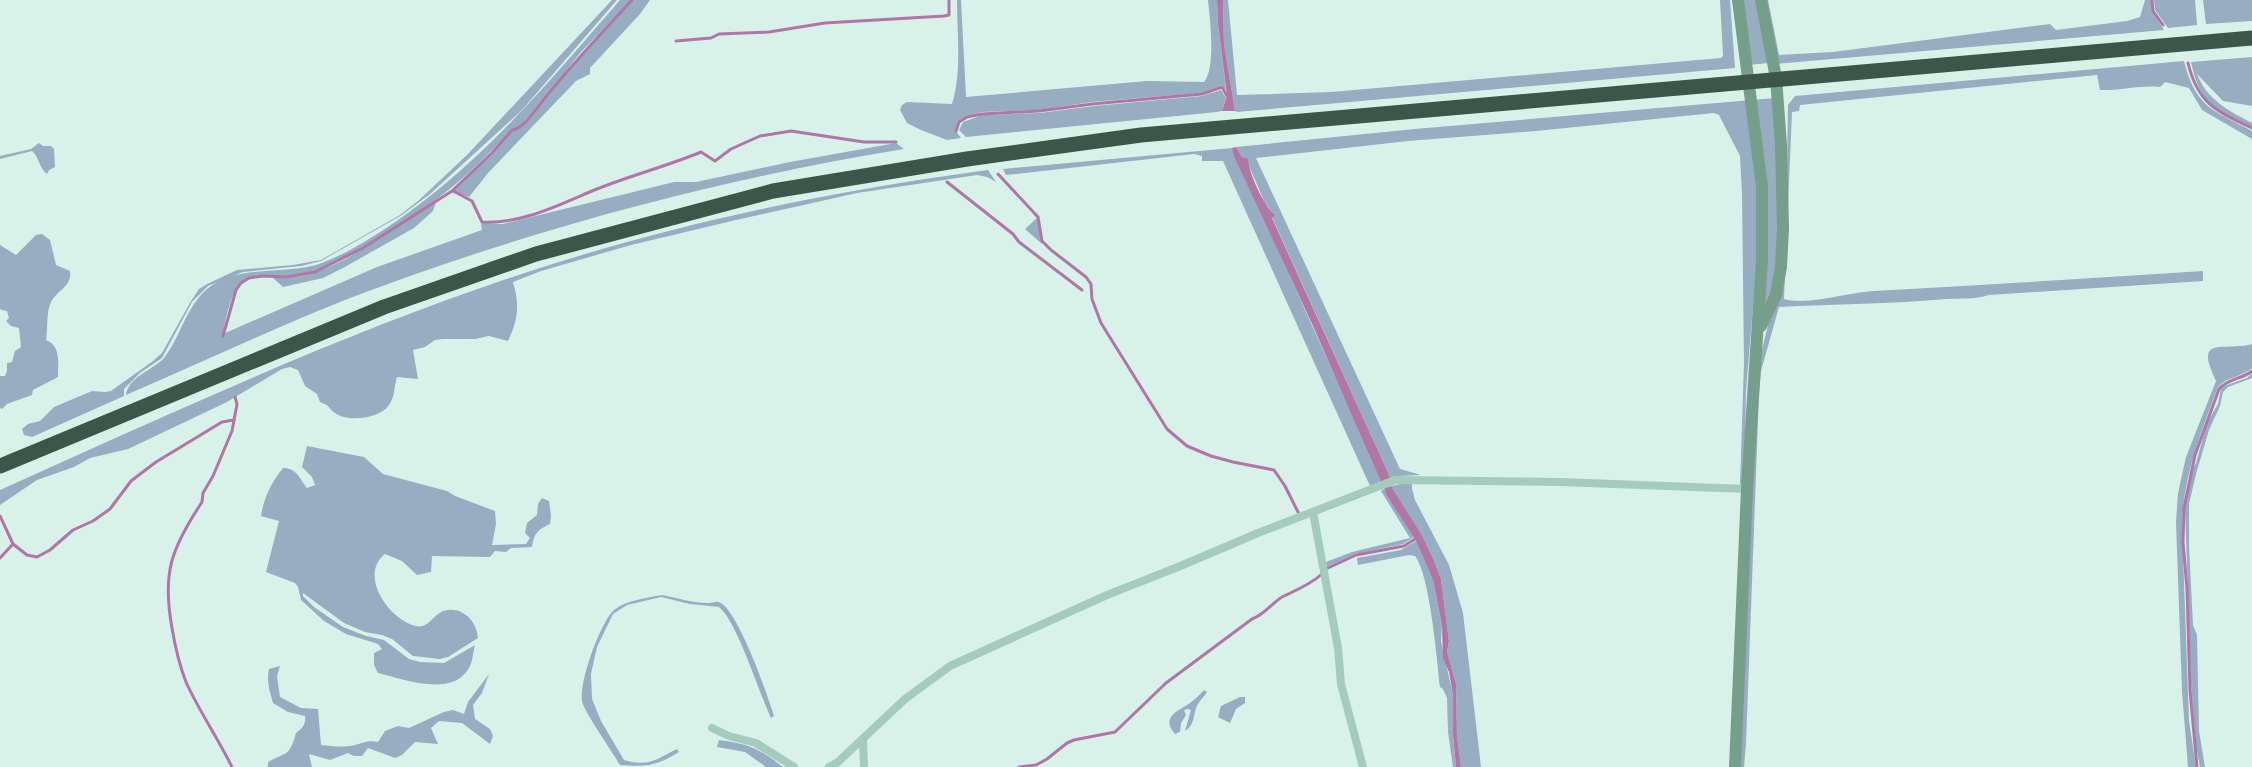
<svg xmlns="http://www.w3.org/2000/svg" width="2252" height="767" viewBox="0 0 2252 767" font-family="'Fira Sans Condensed',sans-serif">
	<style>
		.green { fill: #97adc2 }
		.water { fill: #b176a5 }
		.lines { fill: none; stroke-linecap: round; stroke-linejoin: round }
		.stream { stroke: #b176a5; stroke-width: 3 }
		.street { stroke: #a4cbbc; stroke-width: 8 }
		.secondary { stroke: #759f8b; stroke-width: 12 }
		.highway { stroke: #3c5749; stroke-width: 15 }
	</style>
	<rect width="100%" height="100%" fill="#d8f2ea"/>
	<g class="green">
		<polygon points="612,0 617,0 522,110 430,194 402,215 321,261 301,266 243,272 208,286 192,302 162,358 140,373 124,389 124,396 32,437 24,435 22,429 28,424 40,421 54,407 92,391 105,392 111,391 153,361 162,353 191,301 199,289 207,284 237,270 293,265 321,260 400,215 418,201 467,155"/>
		<path d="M620 0H631L580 53 535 110 517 129H511C470 177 431 206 378 238 359 249 338 263 318 270 306 274 293 276 282 276 268 277 254 272 242 281 232 289 224 323 223 336L225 333 377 267 482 230 481 223 502 224 515 221 674 182H696L790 162 896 143 904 149C714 180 530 230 350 298 274 328 201 363 126 395 128 377 153 370 164 358 181 336 186 307 207 289 239 263 285 276 322 263 350 252 380 233 405 215 488 156 553 77 620 0Z"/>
		<path d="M633 0H650L640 14 590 68V74L576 81 488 173 469 197 453 191 493 154 512 131C524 130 536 112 543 103 571 66 602 34 633 0Z"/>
		<path d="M957 0H961L966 97 1147 81 1204 82C1216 69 1210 18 1208 0H1217L1218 24 1226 90 1222 85 1201 93 1091 102 1039 110 982 112 966 116 958 121 955 130 961 138 947 140 921 130 907 123 900 110 902 105 907 102 952 104C962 72 957 34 957 0Z"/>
		<polygon points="1223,0 1228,0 1237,95 1331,92 1721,58 1723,56 1720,0 1730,0 1735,68 1237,112 1235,111 1224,44"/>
		<polygon points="1741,0 1758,0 1769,63 1748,65"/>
		<polygon points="1764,0 1768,0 1779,55 1833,52 2050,24 2056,30 2127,21 2140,17 2145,0 2151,0 2152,11 2164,30 1776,64"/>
		<polygon points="2154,0 2195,0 2197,25 2168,28 2155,10"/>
		<polygon points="2203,0 2252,0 2252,21 2206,24"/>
		<path d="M2252 57V106L2223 101 2197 74C2207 100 2229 111 2252 123V127C2214 107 2201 107 2191 62Z"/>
		<path d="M2184 61C2196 108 2213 110 2252 131V139L2202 110 2189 88 2165 82 2160 87C2139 85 2120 91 2100 90L2097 75 1800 105 1799 111 1792 112 1784 299C1809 306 1848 292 1874 291 1984 285 2093 278 2203 271V281L1989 295C1974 300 1961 298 1945 299 1890 304 1835 304 1779 307L1761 371 1759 393 1746 744 1744 767H1738L1757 370 1769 321 1786 225 1788 105 1795 96Z"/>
		<polygon points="1221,90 1226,98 1222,111 1217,112 966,137 959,130 963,122 982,115 1040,113 1094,106 1202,96"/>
		<polygon points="1775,98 1780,230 1773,291 1764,311 1768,190 1759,235 1746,391 1744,482 1740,485 1744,362 1742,194 1740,156 1719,115 1714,113 1536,131 1408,141 1256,158 1400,469 1421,475 1399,476 1391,479 1272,217 1274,215 1264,201 1247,161 1242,157 1236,147 1415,129"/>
		<path d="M39 143 43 146H51L54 149 55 167 49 170 47 174C38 167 40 158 32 151L0 159V156L31 149Z"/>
		<polygon points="1232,148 1352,414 1381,482 1370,486 1223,161 1202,161 1202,156 1194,154 1006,175 1003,169"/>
		<path d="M988 170 996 182 987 177 977 175 857 193 736 220 631 245 541 271 513 282C520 305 518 320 508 341L489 336 475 339H443L435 340 425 347 413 350 418 379 397 377C394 386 395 397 389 405 381 418 348 423 335 413 328 408 331 406 320 402L317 394 305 386 298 370 290 367 282 369 227 402 128 449 90 458 74 467 37 480 0 505V490C178 410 356 327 543 267 687 221 838 190 988 170Z"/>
		<path d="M436 202 433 211 414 228 343 268 323 278 283 287 272 277C318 286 379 238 417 214 423 210 430 207 436 202Z"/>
		<polygon points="1037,218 1042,244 1025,229"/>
		<path d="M42 234 50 240 56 265 70 271C72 287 58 289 51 302 46 312 48 328 46 340 61 346 58 362 58 377L33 390 32 395 7 404 2 409 0 408V376H5L7 371V363L12 362 15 351 21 347 19 328 11 326 6 321 9 318 7 311 1 310 0 308V245L16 255 36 235Z"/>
		<path d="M2252 344V368C2242 377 2226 377 2218 387 2201 432 2183 477 2182 525L2189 721 2196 767H2188L2182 691 2176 522 2178 493 2186 457 2216 381C2193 334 2224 352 2252 344Z"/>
		<polygon points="2252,373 2252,378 2228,387 2223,392 2220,406 2209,430 2196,474 2189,504 2189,546 2193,625 2197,635 2199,731 2205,767 2200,767 2196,746 2191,684 2185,507 2192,470 2196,463 2207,423 2218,404 2221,389 2224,386 2247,378"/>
		<path d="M307 446 364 457 383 474 447 491 455 496 495 511 496 524 492 545 526 544 530 538 525 533 527 523 537 515 538 504 542 498 549 501 551 516 550 524C537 530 534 534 532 547L511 548 506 552 495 551 490 557 432 556 431 572 417 575 402 561 385 554C358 575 389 620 416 626 428 629 433 615 443 611 462 605 477 621 478 638L448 657 440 659 413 656 392 639 382 635 365 632 344 623 303 593V596L314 607 343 627 366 636 384 640 409 659 420 662 444 663 475 645C473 652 473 661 469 668 452 698 403 679 378 673L374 665V653L382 649 378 644 346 634 324 621 301 600 298 587 295 583 266 572 279 521 261 516C264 497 271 483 283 468 297 468 299 478 307 488L315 485 312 477 302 467Z"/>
		<polygon points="1412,482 1412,489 1415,500 1449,565 1463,613 1481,767 1461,767 1457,736 1456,684 1447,651 1449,641 1441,579 1435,563 1422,535 1391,486"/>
		<polygon points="1385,488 1414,537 1403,544 1355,554 1327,567 1326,562 1352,552 1410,538 1381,491"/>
		<path d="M1416 541 1433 580 1442 625 1441 641 1453 695V734L1456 767H1453L1448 732 1447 698 1443 689 1440 687C1437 660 1430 575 1415 556L1409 555 1358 565 1357 558 1401 550Z"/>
		<path d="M662 595C677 598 693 603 708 603 713 603 717 600 721 603 739 614 767 693 774 716L771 718C759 693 737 621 719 607L690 604 661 597 627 605 613 614 597 647 591 674 592 699 601 721 624 760C649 767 655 760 677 749L679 752C656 766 647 767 620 765 613 753 583 710 582 701 579 682 600 623 614 610 627 600 646 598 662 595Z"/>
		<path d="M280 666 277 676 280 697 301 708 318 709 321 745C332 746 343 748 355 745 364 743 368 740 378 742L385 731 398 726 409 728 444 712 453 710 464 714 468 702 489 674 482 693 473 705 475 719 490 729 493 736 490 744 462 723 439 721 431 728 438 744 415 742 402 755 395 758 368 748 362 756H354L348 753 330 760 309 754 312 767H268V762C288 751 289 757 296 733 303 728 306 724 305 716L288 712 273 703C270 692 266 681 269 669Z"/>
		<path d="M1204 690 1207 692C1204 697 1201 699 1198 704 1192 715 1196 724 1185 731L1191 710 1188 709 1184 710 1186 715 1181 723 1180 732 1175 734C1160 716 1179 711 1190 703 1196 699 1200 694 1204 690Z"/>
		<polygon points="1240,697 1245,697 1245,703 1236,709 1230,723 1218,717 1221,706"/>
		<path d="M719 740C749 744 759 748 783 767H766L745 752 717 747Z"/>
	</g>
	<g class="water">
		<polygon points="1217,0 1223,0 1224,44 1235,111 1222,111 1227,96 1218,24"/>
		<path d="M1236 147 1242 157 1248 159C1249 174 1264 206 1275 215L1272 218 1391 479 1381 482 1313 326 1234 156 1232 148Z"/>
		<polygon points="1391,486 1422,535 1435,563 1441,579 1449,641 1447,651 1456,684 1457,736 1461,767 1456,767 1453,734 1453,695 1449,672 1443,658 1442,625 1433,580 1415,539 1386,494 1385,488"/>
	</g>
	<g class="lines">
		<g class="stream">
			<polyline points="2152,0 2153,11 2163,25"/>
			<polyline points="676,41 711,38 719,34 769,32 825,23 944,16 949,15 949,0"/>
			<path d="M2188 63C2198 104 2216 111 2252 128"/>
			<polyline points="956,131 959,122 967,117 982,114 1039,111 1092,104 1202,94 1222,87 1227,96"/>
			<polyline points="998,174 1038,217 1042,241 1051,250 1086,277 1091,284 1092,299 1101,323 1167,429 1187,446 1211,456 1233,462 1274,470 1285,486 1298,512"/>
			<polyline points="947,182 1013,234 1019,242 1082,290"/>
			<path d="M453 191 472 201 482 222C521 224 557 206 592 191 628 176 665 167 701 152L715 161 731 149 760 136 791 131 864 142H896"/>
			<path d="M223 336 236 290 241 283 249 278 263 276 287 277 315 272 363 248 452 191 492 153 512 130C523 129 535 111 542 102 570 66 601 34 632 0"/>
			<polyline points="0,516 13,544"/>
			<polyline points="0,558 13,544 27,555 37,557 50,550 73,530 93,521 110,509 131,481 156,462 222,422 234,420"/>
			<polyline points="1328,568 1356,555 1404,546 1415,539"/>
			<path d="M232 767C218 738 199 711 186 682 179 664 175 646 172 628 162 573 171 549 202 502L203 493 213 476 232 431 237 404 235 397"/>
			<path d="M1019 767 1036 765 1047 759 1067 743 1074 740 1115 732 1166 683 1252 619C1266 614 1272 602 1284 596 1297 590 1311 584 1322 574"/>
			<path d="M2197 767 2190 690 2187 589 2183 542 2184 508 2195 455 2219 389C2227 379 2242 379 2252 371"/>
		</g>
		<g class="street">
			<polyline points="1313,512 1338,648 1341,684 1363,767"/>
			<polyline points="712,728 729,736 756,743 794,767"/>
			<polyline points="863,739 864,767"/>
			<polyline points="829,767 838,762 905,699 950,666 1107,595 1178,567 1258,533 1395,480 1560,482 1747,489"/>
		</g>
		<g class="secondary">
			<polyline points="1761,326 1776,295 1781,267 1783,229 1781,145 1776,78 1761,0"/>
			<polyline points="1735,767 1747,489 1762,260 1762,187 1738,0"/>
		</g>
		<polyline class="highway" points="0,466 384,307 536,254 773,191 967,159 1141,135 2252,38"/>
	</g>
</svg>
